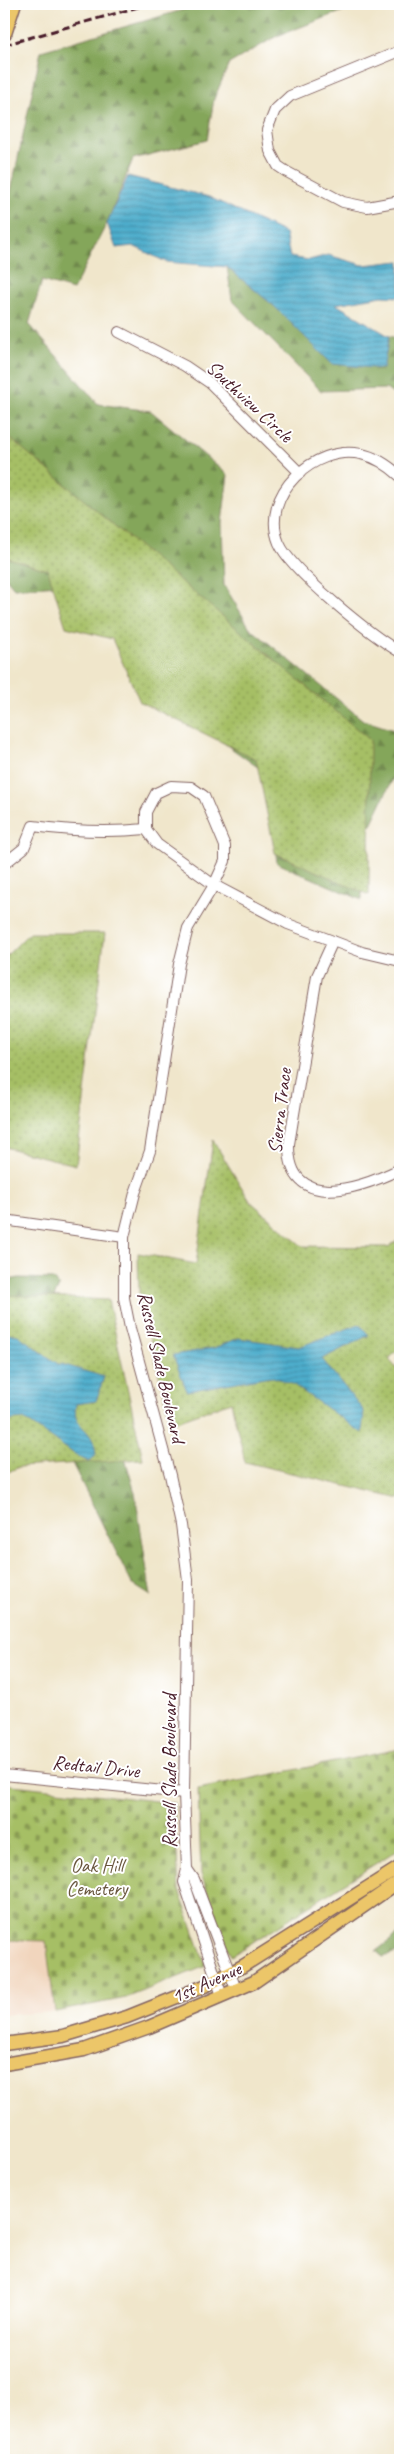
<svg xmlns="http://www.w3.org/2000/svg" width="404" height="2464" viewBox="0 0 404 2464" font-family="Caveat,sans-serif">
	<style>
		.built { fill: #f1d5bd }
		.forest { fill: url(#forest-firs); stroke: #676242 }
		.cemetery { fill: url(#cemetery-stones); stroke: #786f48 }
		.park { fill: url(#park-dots); stroke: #786f48 }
		.water { fill: url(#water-rules); stroke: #4c667c }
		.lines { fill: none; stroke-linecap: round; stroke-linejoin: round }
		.minor-casing { stroke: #846563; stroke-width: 12 }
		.major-casing { stroke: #846563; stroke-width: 15 }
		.highway-casing { stroke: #846563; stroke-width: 18 }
		.minor { stroke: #fff; stroke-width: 10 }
		.major { stroke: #ecc669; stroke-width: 12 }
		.highway { stroke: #ecc669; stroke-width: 15 }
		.rail { stroke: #4a1f2b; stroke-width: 3; stroke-dasharray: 8 4; stroke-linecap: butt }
		.labels { text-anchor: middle; stroke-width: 4; stroke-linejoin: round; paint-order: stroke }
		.street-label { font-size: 20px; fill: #4a1f2b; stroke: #fff }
		.park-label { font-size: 20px; fill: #6a573f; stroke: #fff }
	</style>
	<defs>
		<pattern id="forest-firs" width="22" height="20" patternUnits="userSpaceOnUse" patternTransform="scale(1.25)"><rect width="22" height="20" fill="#84a65a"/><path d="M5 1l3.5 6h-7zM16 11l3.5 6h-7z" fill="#6e874b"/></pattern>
		<pattern id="cemetery-stones" width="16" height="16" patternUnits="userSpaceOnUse" patternTransform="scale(1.25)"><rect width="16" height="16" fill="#a6bf65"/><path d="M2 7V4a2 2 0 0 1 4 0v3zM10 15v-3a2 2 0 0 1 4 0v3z" fill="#899b53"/></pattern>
		<pattern id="park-dots" width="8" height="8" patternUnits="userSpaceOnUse" patternTransform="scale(1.25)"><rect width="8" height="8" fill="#a6bf65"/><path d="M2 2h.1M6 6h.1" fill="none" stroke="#899b53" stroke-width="1.8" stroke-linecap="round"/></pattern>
		<pattern id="water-rules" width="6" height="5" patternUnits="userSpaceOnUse" patternTransform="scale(1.25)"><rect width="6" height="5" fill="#4dadcc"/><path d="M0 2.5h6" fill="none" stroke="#428ca6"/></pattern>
	</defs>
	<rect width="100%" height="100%" fill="#fff"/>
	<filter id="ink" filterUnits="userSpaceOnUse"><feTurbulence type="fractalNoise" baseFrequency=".02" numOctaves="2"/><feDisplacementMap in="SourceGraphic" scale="10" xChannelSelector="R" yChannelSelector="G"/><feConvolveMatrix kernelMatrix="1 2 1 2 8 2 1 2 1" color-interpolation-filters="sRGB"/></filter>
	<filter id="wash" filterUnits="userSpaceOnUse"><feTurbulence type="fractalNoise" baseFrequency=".0096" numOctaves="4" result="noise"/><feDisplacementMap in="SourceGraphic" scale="20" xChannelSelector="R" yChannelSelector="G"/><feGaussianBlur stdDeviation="1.12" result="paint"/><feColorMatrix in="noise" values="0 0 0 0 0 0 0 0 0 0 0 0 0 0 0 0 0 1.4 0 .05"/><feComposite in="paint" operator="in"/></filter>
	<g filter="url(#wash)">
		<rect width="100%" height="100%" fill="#f0e6cb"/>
		<polygon class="built" points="4,1940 46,1941 55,2012 4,2015"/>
		<g class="forest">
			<polygon points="203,4 362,4 277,36 229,64 214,99 207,140 133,159 107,223 73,290 42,281 29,324 98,404 151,411 228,475 222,523 224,585 250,628 363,720 400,732 400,764 362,843 362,900 277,863 266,773 197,724 61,585 14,588 4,576 4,223 41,51"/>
			<polygon points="227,267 274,306 383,369 389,336 400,339 400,399 386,389 321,391 232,300"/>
			<polygon points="19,1278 53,1279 59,1287 49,1307 4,1336 4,1281"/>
			<polygon points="121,1444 135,1493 151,1596 132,1584 63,1445"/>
			<polygon points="400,1933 400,1952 383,1957 376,1951"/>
		</g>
		<g class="cemetery">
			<polygon points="400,1749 400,1848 231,1956 201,1874 198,1789"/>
			<polygon points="4,1784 174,1803 179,1890 206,1966 126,1998 55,2012 46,1941 4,1940"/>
		</g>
		<g class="park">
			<polygon points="4,433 370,740 369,895 275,853 256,759 140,702 112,639 66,627 48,570 4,557"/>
			<polygon points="29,933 105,933 76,1165 4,1147 4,958"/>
			<polygon points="213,1140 250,1201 302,1246 388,1247 400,1239 400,1348 389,1359 400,1373 400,1499 245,1462 231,1402 171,1423 139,1293 138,1253 196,1264"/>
			<polygon points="4,1295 108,1300 143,1459 19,1467 4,1474"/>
		</g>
		<g class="water">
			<polygon points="128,176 209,197 285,233 290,257 309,260 328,255 363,265 400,261 400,297 382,296 336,304 389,336 383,369 332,364 274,306 227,267 166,262 133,246 116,248 107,223"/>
			<polygon points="359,1324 369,1335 322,1359 364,1411 362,1433 291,1383 270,1376 187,1391 173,1355 214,1348 239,1338 299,1347"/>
			<path d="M8 1333 18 1335 58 1364H62L104 1377 96 1401 76 1404C72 1425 84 1424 92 1439 95 1443 95 1450 96 1455L89 1462 79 1457 24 1419 4 1421V1336Z"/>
		</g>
	</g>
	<g filter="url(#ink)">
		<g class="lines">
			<g class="minor-casing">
				<g id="minor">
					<polyline points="400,51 290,96 275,110 267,130 270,151 278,166 287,172 343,202 367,207 400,201"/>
					<polyline points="119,332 185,366 210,383 300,473"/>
					<path d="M400 476C389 466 377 457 361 454 315 444 259 495 279 543 291 571 372 636 400 652"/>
					<path d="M4 864 24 848 33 826C71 831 107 833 146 829"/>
					<path d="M333 941 317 976 289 1144C288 1214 361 1188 400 1169"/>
					<polyline points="4,1220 124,1237"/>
					<polyline points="4,1775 184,1793"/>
					<polyline points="187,1869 194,1879 236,1989"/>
					<polyline points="222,1996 184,1882 187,1869 184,1793 188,1580 181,1525 170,1475 130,1328 124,1298 124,1237 135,1193 150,1151 179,964 188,928 214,885 225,861 225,846 204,796 191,787 171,786 156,793 146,812 146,829 157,844 214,885 288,924 362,952 400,961"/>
				</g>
			</g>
			<g class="major-casing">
				<g id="major">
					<polyline points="4,2044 63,2036 127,2017 207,1985 243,1966 400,1867"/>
					<polyline points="4,2064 84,2050 149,2027 254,1982 400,1881"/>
				</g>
			</g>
			<g class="highway-casing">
				<polyline id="highway" points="4,32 13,4"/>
			</g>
			<use href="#minor" class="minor"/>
			<use href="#major" class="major"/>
			<use href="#highway" class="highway"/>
			<polyline class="rail" points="4,45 149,4"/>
		</g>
	</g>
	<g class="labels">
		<g class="street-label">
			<text transform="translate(250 401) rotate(43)" y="7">Southview Circle</text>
			<text transform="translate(279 1111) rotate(-83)" y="7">Sierra Trace</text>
			<text transform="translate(162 1367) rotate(77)" y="7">Russell Slade Boulevard</text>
			<text transform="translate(96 1766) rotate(6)" y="7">Redtail Drive</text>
			<text transform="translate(169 1771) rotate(-90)" y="7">Russell Slade Boulevard</text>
			<text transform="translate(206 1982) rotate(-24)" y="7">1st Avenue</text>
		</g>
		<g class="park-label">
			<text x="97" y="1872">Oak Hill<tspan x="97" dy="23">Cemetery</tspan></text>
		</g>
	</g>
	<rect width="404" height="2464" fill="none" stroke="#fff" stroke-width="20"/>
</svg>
